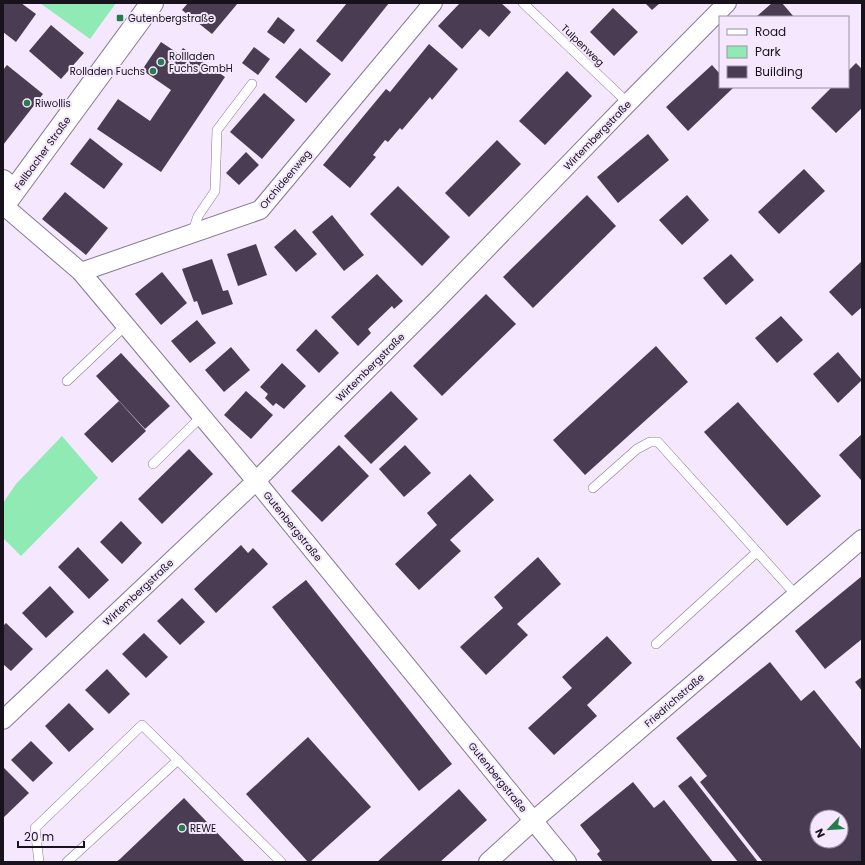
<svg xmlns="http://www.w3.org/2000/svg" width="865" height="865" viewBox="0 0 865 865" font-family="Poppins,sans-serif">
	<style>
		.green { fill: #90eab4 }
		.building { fill: #493c53; fill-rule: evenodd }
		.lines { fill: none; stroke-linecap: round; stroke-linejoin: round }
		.service-casing { stroke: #867892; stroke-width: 10 }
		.minor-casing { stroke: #867892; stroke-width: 20 }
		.tertiary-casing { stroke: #867892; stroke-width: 24 }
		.service { stroke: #fff; stroke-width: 9 }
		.minor { stroke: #fff; stroke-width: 18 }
		.tertiary { stroke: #fff; stroke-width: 22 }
		.poi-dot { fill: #277c4f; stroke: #f4e7fe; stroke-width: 1.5 }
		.labels { text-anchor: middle; stroke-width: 4; stroke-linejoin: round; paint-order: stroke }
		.poi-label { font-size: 10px; fill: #17121c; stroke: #f4e7fe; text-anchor: start }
		.street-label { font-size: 10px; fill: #17121c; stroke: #f4e7fe }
	</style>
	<rect width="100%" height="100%" fill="#f4e7fe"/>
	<g class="green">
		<polygon points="40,3 116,3 90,39"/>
		<polygon points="62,436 98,478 21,556 3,538 3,503 16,484"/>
	</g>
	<g class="building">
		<polygon points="3,3 21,3 36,14 16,42 3,32"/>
		<polygon points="188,3 238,3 212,34 182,10"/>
		<polygon points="347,3 389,3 342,62 316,41"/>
		<polygon points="460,3 501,3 511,12 489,37 480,29 462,49 438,26"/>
		<polygon points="645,3 660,3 652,10"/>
		<polygon points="772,3 782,3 794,17 756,17"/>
		<polygon points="613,8 638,32 614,56 590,32"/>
		<polygon points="278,17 295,30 284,44 267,32"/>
		<polygon points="51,25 84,53 61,79 29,51"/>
		<polygon points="161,42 179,54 183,48 225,77 161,172 97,129 118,99 150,121 171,90 142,70"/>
		<polygon points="429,44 458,69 432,100 430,97 402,130 400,128 388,142 385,140 373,155 376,157 350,188 323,165 386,89 390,92"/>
		<polygon points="254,47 270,59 258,75 242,63"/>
		<polygon points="300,48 331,74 306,103 275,77"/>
		<polygon points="856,63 862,69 862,108 836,133 811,108 832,87 848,87 848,71"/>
		<polygon points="7,65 43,94 3,145 3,70"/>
		<polygon points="712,65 720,74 720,87 732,87 733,88 688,131 666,107"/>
		<polygon points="567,71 592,96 545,145 519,121"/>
		<polygon points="264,93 295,120 262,159 230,132"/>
		<polygon points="648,134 669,160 618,203 597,177"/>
		<polygon points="90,138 123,164 104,189 70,164"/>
		<polygon points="497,140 521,164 469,217 445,193"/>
		<polygon points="246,152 259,165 239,185 226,173"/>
		<polygon points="804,169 825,191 779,234 758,212"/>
		<polygon points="398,186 450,237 422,266 370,214"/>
		<polygon points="65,192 108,228 86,255 42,219"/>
		<polygon points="587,195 616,226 533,308 503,277"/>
		<polygon points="687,195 709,220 682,245 659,220"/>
		<polygon points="332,215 364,255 344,271 312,232"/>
		<polygon points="295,229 317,254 296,272 274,247"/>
		<polygon points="256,244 267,275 238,286 227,254"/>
		<polygon points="731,254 754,280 726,305 703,278"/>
		<polygon points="212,259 223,291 228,290 233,304 202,315 197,301 194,302 182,269"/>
		<polygon points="862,261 862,307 852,316 829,292"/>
		<polygon points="162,272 187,303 161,325 135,294"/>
		<polygon points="377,274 403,301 394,309 392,306 368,329 371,333 358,346 331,317"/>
		<polygon points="486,294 516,324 442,396 413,366"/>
		<polygon points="781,316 803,340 777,363 755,338"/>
		<polygon points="197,320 216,343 190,363 171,341"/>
		<polygon points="316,329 339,353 319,373 296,350"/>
		<polygon points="656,346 688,382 585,475 553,440"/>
		<polygon points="231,347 250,370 224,392 205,370"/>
		<polygon points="838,352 862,380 838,403 813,374"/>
		<polygon points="121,353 170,406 145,429 96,376"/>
		<polygon points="282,363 306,386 284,409 276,403 273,406 265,398 268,394 260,387"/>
		<polygon points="246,391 273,415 251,439 224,415"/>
		<polygon points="391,391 418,419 371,464 344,436"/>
		<polygon points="119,401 146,431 112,463 84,434"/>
		<polygon points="738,402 821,496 787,526 704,432"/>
		<polygon points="862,434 862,479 861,480 839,455"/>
		<polygon points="339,445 369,476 322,522 291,491"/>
		<polygon points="405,445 431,473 404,497 379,469"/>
		<polygon points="189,449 213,474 162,524 138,499"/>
		<polygon points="470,474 494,500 450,540 461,551 419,590 395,564 437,525 427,513"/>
		<polygon points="121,521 142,543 122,564 100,542"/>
		<polygon points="241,545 248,553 253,548 268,564 216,613 194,589"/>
		<polygon points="78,547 109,580 89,599 58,567"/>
		<polygon points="538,557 561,584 517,624 528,635 486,675 460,647 503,608 494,597"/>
		<polygon points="862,576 862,639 825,669 795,631"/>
		<polygon points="306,580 452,764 419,791 272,607"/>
		<polygon points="50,586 74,612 46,638 22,613"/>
		<polygon points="182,598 205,622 180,645 157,621"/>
		<polygon points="6,623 33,649 11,671 3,664 3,626"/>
		<polygon points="144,633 168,657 146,678 122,654"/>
		<polygon points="607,636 632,663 587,705 597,716 554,755 528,728 572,688 562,677"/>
		<path d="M770 662 801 701 814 690 862 750V862H763L700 782 707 776 676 738ZM817 817H841V841H817Z"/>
		<polygon points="107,669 130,694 109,714 85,690"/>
		<polygon points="862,677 862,691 855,682"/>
		<polygon points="69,703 94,729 69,752 45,726"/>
		<polygon points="308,737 371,807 310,862 308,862 246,794"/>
		<polygon points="31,741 53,763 33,782 11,760"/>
		<polygon points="3,767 29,793 3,818"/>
		<polygon points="691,776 758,862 738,862 678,786"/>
		<polygon points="633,782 654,808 664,800 713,862 603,862 597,854 600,851 580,825"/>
		<polygon points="459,789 487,820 440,862 377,862"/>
		<polygon points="184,798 245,862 116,862 120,859"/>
	</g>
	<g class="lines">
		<g class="service-casing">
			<g id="service">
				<polyline points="523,3 628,103"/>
				<polyline points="192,234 198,216 215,191 217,130 252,84"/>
				<polyline points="67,381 126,325"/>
				<polyline points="153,464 202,416"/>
				<polyline points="593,488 637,449 650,442 658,442 796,595"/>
				<polyline points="656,644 757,552"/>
				<polyline points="39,862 35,828 142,725 281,862"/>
				<polyline points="67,862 178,760"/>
			</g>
		</g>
		<g class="minor-casing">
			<g id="minor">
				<polyline points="3,179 16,189"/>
				<polyline points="3,205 81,272 256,481 567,862"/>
				<polyline points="81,272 260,210 433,3"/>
				<polyline points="3,720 256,481 436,301 628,103 727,3"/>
				<polyline points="488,862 533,821 862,539"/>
			</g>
		</g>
		<g class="tertiary-casing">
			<polyline id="tertiary" points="3,206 152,3"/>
		</g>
		<use href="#service" class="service"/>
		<use href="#minor" class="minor"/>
		<use href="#tertiary" class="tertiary"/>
	</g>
	<g class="poi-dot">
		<rect x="116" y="14" width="8" height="8" rx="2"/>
		<circle cx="161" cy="62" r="4"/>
		<circle cx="153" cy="71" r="4"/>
		<circle cx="27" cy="103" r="4"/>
		<circle cx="182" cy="828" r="4"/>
	</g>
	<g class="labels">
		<g class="poi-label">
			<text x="128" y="22">Gutenbergstraße</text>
			<text x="169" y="60">Rollladen<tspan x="169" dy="12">Fuchs GmbH</tspan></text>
			<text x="145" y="75" text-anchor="end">Rolladen Fuchs</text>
			<text x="35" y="107">Riwollis</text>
			<text x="190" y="832">REWE</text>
		</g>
		<g class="street-label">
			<text transform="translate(583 45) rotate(44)" y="4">Tulpenweg</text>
			<text transform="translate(597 135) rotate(-46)" y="4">Wirtembergstraße</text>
			<text transform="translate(42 153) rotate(-54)" y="4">Fellbacher Straße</text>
			<text transform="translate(285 179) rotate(-50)" y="4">Orchideenweg</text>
			<text transform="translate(370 367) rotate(-45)" y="4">Wirtembergstraße</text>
			<text transform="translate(293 526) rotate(51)" y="4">Gutenbergstraße</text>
			<text transform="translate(138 592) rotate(-43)" y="4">Wirtembergstraße</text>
			<text transform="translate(674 700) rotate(-41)" y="4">Friedrichstraße</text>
			<text transform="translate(498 777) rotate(51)" y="4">Gutenbergstraße</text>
		</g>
	</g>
	<rect width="865" height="865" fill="none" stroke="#17121c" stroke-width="8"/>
	<rect x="719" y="16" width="130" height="72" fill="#f4e7fe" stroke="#9c92a4"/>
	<rect x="727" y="29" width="20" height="6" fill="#ffffff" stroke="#9c92a4"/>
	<text x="755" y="36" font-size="12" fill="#17121c">Road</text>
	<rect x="727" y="46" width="20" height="12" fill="#90eab4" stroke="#9c92a4"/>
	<text x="755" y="56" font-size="12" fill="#17121c">Park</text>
	<rect x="727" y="66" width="20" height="12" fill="#493c53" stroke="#9c92a4"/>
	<text x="755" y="76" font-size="12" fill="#17121c">Building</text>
	<g transform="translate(829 829) rotate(245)"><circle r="19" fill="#f4e7fe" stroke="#9c92a4"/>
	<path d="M0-3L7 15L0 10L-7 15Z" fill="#277c4f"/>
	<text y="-6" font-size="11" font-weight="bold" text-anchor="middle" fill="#17121c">N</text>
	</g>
	<path d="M18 841v6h66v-6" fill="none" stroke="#17121c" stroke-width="2"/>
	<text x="24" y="841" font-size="12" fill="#17121c" stroke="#f4e7fe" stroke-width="3" paint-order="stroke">20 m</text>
</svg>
